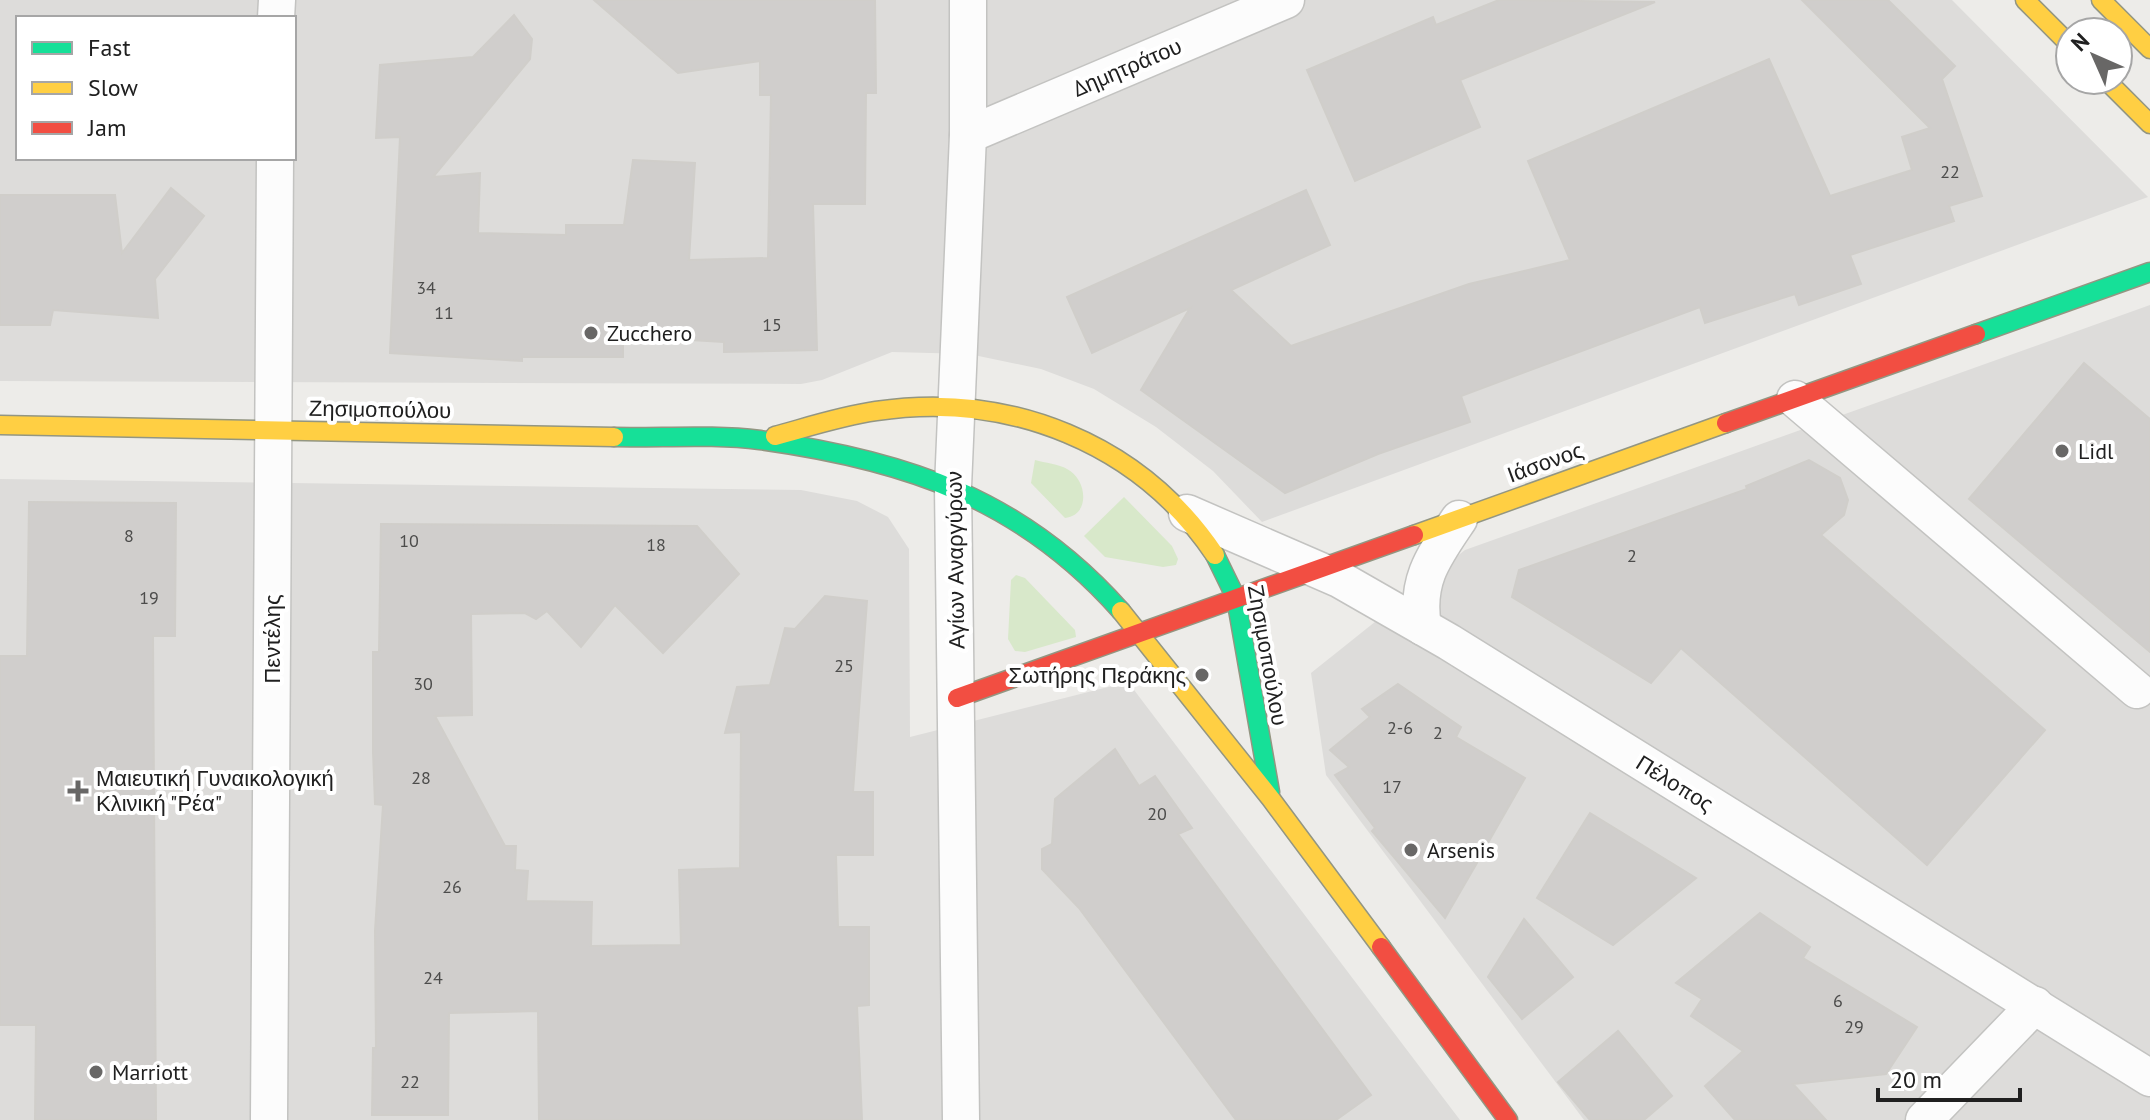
<svg xmlns="http://www.w3.org/2000/svg" width="2150" height="1120" viewBox="0 0 2150 1120" font-family="'PT Sans',sans-serif">
	<style>
		.residential { fill: #dddcda; fill-rule: evenodd }
		.grass { fill: #d8e8ca }
		.building { fill: #d0cecc; stroke: #d0ceca; stroke-width: 2 }
		.lines { fill: none; stroke-linecap: round; stroke-linejoin: round }
		.street-casing { stroke: #c3c3c1; stroke-width: 39 }
		.fast-casing { stroke: #939682; stroke-width: 21 }
		.slow-casing { stroke: #939682; stroke-width: 21 }
		.jam-casing { stroke: #939682; stroke-width: 21 }
		.street { stroke: #fcfcfc; stroke-width: 36 }
		.fast { stroke: #16e098; stroke-width: 18 }
		.slow { stroke: #ffcf43; stroke-width: 18 }
		.jam { stroke: #f24e42; stroke-width: 18 }
		.poi-dot { fill: #686766; stroke: #fff; stroke-width: 3 }
		.labels { text-anchor: middle; stroke-width: 8; stroke-linejoin: round; paint-order: stroke }
		.number-label { font-size: 18px; fill: #4c4c4b }
		.street-label { font-size: 22px; fill: #202020; stroke: #fff }
		.poi-label { font-size: 22px; fill: #202020; stroke: #fff; text-anchor: start }
	</style>
	<rect width="100%" height="100%" fill="#edece9"/>
	<g class="residential">
		<path d="M0 0H1952L2148 197 1262 522 1213 471 1156 427 1094 389 1041 369 969 354 892 352 822 380 801 384 0 381ZM18 18H294V158H18Z"/>
		<polygon points="2150,305 2150,1120 1584,1120 1326,775 1311,673 1465,550"/>
		<polygon points="0,479 801,490 857,501 888,517 909,549 910,737 1128,682 1460,1120 0,1120"/>
	</g>
	<g class="grass">
		<path d="M1035 460C1045 463 1059 464 1067 469 1087 479 1091 515 1065 518L1031 483Z"/>
		<polygon points="1124,497 1172,546 1178,559 1176,565 1163,567 1105,557 1084,536"/>
		<polygon points="1016,575 1025,578 1075,630 1076,637 1025,652 1015,651 1008,639 1011,580"/>
	</g>
	<g class="building">
		<polygon points="594,0 875,0 876,93 866,93 865,204 813,204 817,350 724,352 724,342 623,336 623,357 522,357 522,361 390,353 400,137 376,138 380,65 473,57 514,15 532,39 530,59 433,177 480,173 478,233 566,235 566,225 624,225 633,160 695,163 689,260 768,258 771,95 760,95 760,61 678,73"/>
		<polygon points="1499,0 1655,2 1460,80 1480,127 1355,181 1307,70 1433,17 1436,25"/>
		<polygon points="1802,0 1888,0 1955,66 1942,79 1982,196 1949,206 1954,221 1850,255 1861,284 1799,305 1795,294 1705,323 1700,307 1461,396 1470,422 1378,454 1285,493 1141,390 1190,308 1092,353 1067,297 1306,190 1330,245 1231,290 1291,346 1469,284 1570,260 1528,161 1769,59 1830,196 1912,170 1902,137 1930,128"/>
		<polygon points="171,188 204,216 155,279 158,318 53,310 50,325 0,325 0,195 115,195 122,253"/>
		<polygon points="2084,363 2150,419 2150,652 1969,499"/>
		<polygon points="1809,460 1840,478 1848,500 1844,515 1821,535 2045,730 1927,865 1681,648 1651,683 1512,597 1519,570 1747,489 1746,486"/>
		<polygon points="29,502 176,503 175,636 153,636 156,1120 35,1120 36,1025 0,1025 0,656 27,656"/>
		<polygon points="381,524 697,526 739,574 663,653 615,605 581,647 547,611 536,619 525,613 471,614 472,715 435,716 505,846 516,846 515,870 528,871 526,901 592,902 591,946 681,945 679,870 740,868 741,732 725,733 737,687 770,685 785,628 795,629 825,596 867,601 853,792 873,792 873,855 836,855 838,927 869,927 869,1005 857,1006 862,1120 539,1120 538,1011 449,1013 448,1115 372,1115 373,1048 376,1048 375,931 383,805 375,804 373,752 373,652 379,652"/>
		<polygon points="1398,684 1461,727 1456,737 1525,778 1477,862 1474,860 1477,863 1445,918 1372,831 1375,828 1335,775 1349,767 1330,750 1370,717 1362,709"/>
		<polygon points="1115,749 1139,786 1155,776 1192,828 1178,834 1371,1095 1336,1120 1236,1120 1079,908 1042,869 1042,849 1052,844 1055,799"/>
		<polygon points="1590,813 1696,878 1613,945 1537,898"/>
		<polygon points="1760,913 1810,947 1803,958 1917,1027 1886,1074 1793,1084 1826,1120 1735,1120 1705,1086 1743,1051 1691,1016 1702,999 1676,983"/>
		<polygon points="1524,919 1573,977 1522,1019 1488,977"/>
		<polygon points="1618,1031 1672,1096 1644,1120 1590,1120 1558,1082"/>
	</g>
	<g class="lines">
		<g class="street-casing">
			<g id="street">
				<polyline points="276,18 277,0"/>
				<polyline points="968,135 1286,0"/>
				<polyline points="1795,399 2137,690"/>
				<polyline points="1187,513 1339,579 1449,642 2150,1078"/>
				<path d="M1423 627C1415 580 1434 556 1459 519"/>
				<polyline points="269,1120 275,158"/>
				<polyline points="961,1120 953,487 968,135 968,0"/>
				<polyline points="1924,1120 2035,1005"/>
			</g>
		</g>
		<g class="fast-casing">
			<g id="fast">
				<polyline points="1976,334 2150,272"/>
				<path d="M614 437C662 438 713 434 760 440 906 460 1022 499 1121 611"/>
				<polyline points="1215,555 1236,598 1270,792"/>
			</g>
		</g>
		<g class="slow-casing">
			<g id="slow">
				<polyline points="2025,0 2070,45"/>
				<polyline points="2101,0 2150,49"/>
				<polyline points="2106,80 2150,124"/>
				<polyline points="0,425 614,437"/>
				<path d="M775 436C808 427 841 416 876 411 1009 391 1140 443 1215 555"/>
				<polyline points="1414,535 1726,423"/>
				<polyline points="1121,611 1271,799 1381,947"/>
			</g>
		</g>
		<g class="jam-casing">
			<g id="jam">
				<polyline points="1726,423 1976,334"/>
				<polyline points="957,698 1414,535"/>
				<polyline points="1381,947 1508,1120"/>
			</g>
		</g>
		<use href="#street" class="street"/>
		<use href="#fast" class="fast"/>
		<use href="#slow" class="slow"/>
		<use href="#jam" class="jam"/>
	</g>
	<g class="poi-dot">
		<circle cx="591" cy="333" r="8"/>
		<circle cx="2062" cy="451" r="8"/>
		<circle cx="1202" cy="675" r="8"/>
		<path d="M74 779h8v8h8v8h-8v8h-8v-8h-8v-8h8z"/>
		<circle cx="1411" cy="850" r="8"/>
		<circle cx="96" cy="1072" r="8"/>
	</g>
	<g class="labels">
		<g class="number-label">
			<text x="1950" y="178">22</text>
			<text x="426" y="294">34</text>
			<text x="444" y="319">11</text>
			<text x="772" y="331">15</text>
			<text x="129" y="542">8</text>
			<text x="409" y="547">10</text>
			<text x="656" y="551">18</text>
			<text x="1632" y="562">2</text>
			<text x="149" y="604">19</text>
			<text x="844" y="672">25</text>
			<text x="423" y="690">30</text>
			<text x="1400" y="734">2-6</text>
			<text x="1438" y="739">2</text>
			<text x="421" y="784">28</text>
			<text x="1392" y="793">17</text>
			<text x="1157" y="820">20</text>
			<text x="452" y="893">26</text>
			<text x="433" y="984">24</text>
			<text x="1838" y="1007">6</text>
			<text x="1854" y="1033">29</text>
			<text x="410" y="1088">22</text>
		</g>
		<g class="street-label">
			<text transform="translate(1127 67) rotate(-23)" y="8">Δημητράτου</text>
			<text transform="translate(380 409) rotate(1)" y="8">Ζησιμοπούλου</text>
			<text transform="translate(1545 462) rotate(-20)" y="8">Ιάσονος</text>
			<text transform="translate(955 560) rotate(-91)" y="8">Αγίων Αναργύρων</text>
			<text transform="translate(272 639) rotate(-90)" y="8">Πεντέλης</text>
			<text transform="translate(1268 655) rotate(80)" y="8">Ζησιμοπούλου</text>
			<text transform="translate(1675 783) rotate(32)" y="8">Πέλοπος</text>
		</g>
		<g class="poi-label">
			<text x="607" y="341">Zucchero</text>
			<text x="2078" y="459">Lidl</text>
			<text x="1186" y="683" text-anchor="end">Σωτήρης Περάκης</text>
			<text x="96" y="786">Μαιευτική Γυναικολογική<tspan x="96" dy="25">Κλινική "Ρέα"</tspan></text>
			<text x="1427" y="858">Arsenis</text>
			<text x="112" y="1080">Marriott</text>
		</g>
	</g>
	<rect x="16" y="16" width="280" height="144" fill="#ffffff" stroke="#a6a6a6" stroke-width="2"/>
	<rect x="32" y="42" width="40" height="12" fill="#16e098" stroke="#a6a6a6" stroke-width="2"/>
	<text x="88" y="56" font-size="24" fill="#202020">Fast</text>
	<rect x="32" y="82" width="40" height="12" fill="#ffcf43" stroke="#a6a6a6" stroke-width="2"/>
	<text x="88" y="96" font-size="24" fill="#202020">Slow</text>
	<rect x="32" y="122" width="40" height="12" fill="#f24e42" stroke="#a6a6a6" stroke-width="2"/>
	<text x="88" y="136" font-size="24" fill="#202020">Jam</text>
	<g transform="translate(2094 56) rotate(315)"><circle r="38" fill="#ffffff" stroke="#a6a6a6" stroke-width="2"/>
	<path d="M0-6L14 30L0 20L-14 30Z" fill="#686766"/>
	<text y="-12" font-size="22" font-weight="bold" text-anchor="middle" fill="#202020">N</text>
	</g>
	<path d="M1878 1088v12h142v-12" fill="none" stroke="#202020" stroke-width="4"/>
	<text x="1890" y="1088" font-size="24" fill="#202020" stroke="#ffffff" stroke-width="6" paint-order="stroke">20 m</text>
</svg>
